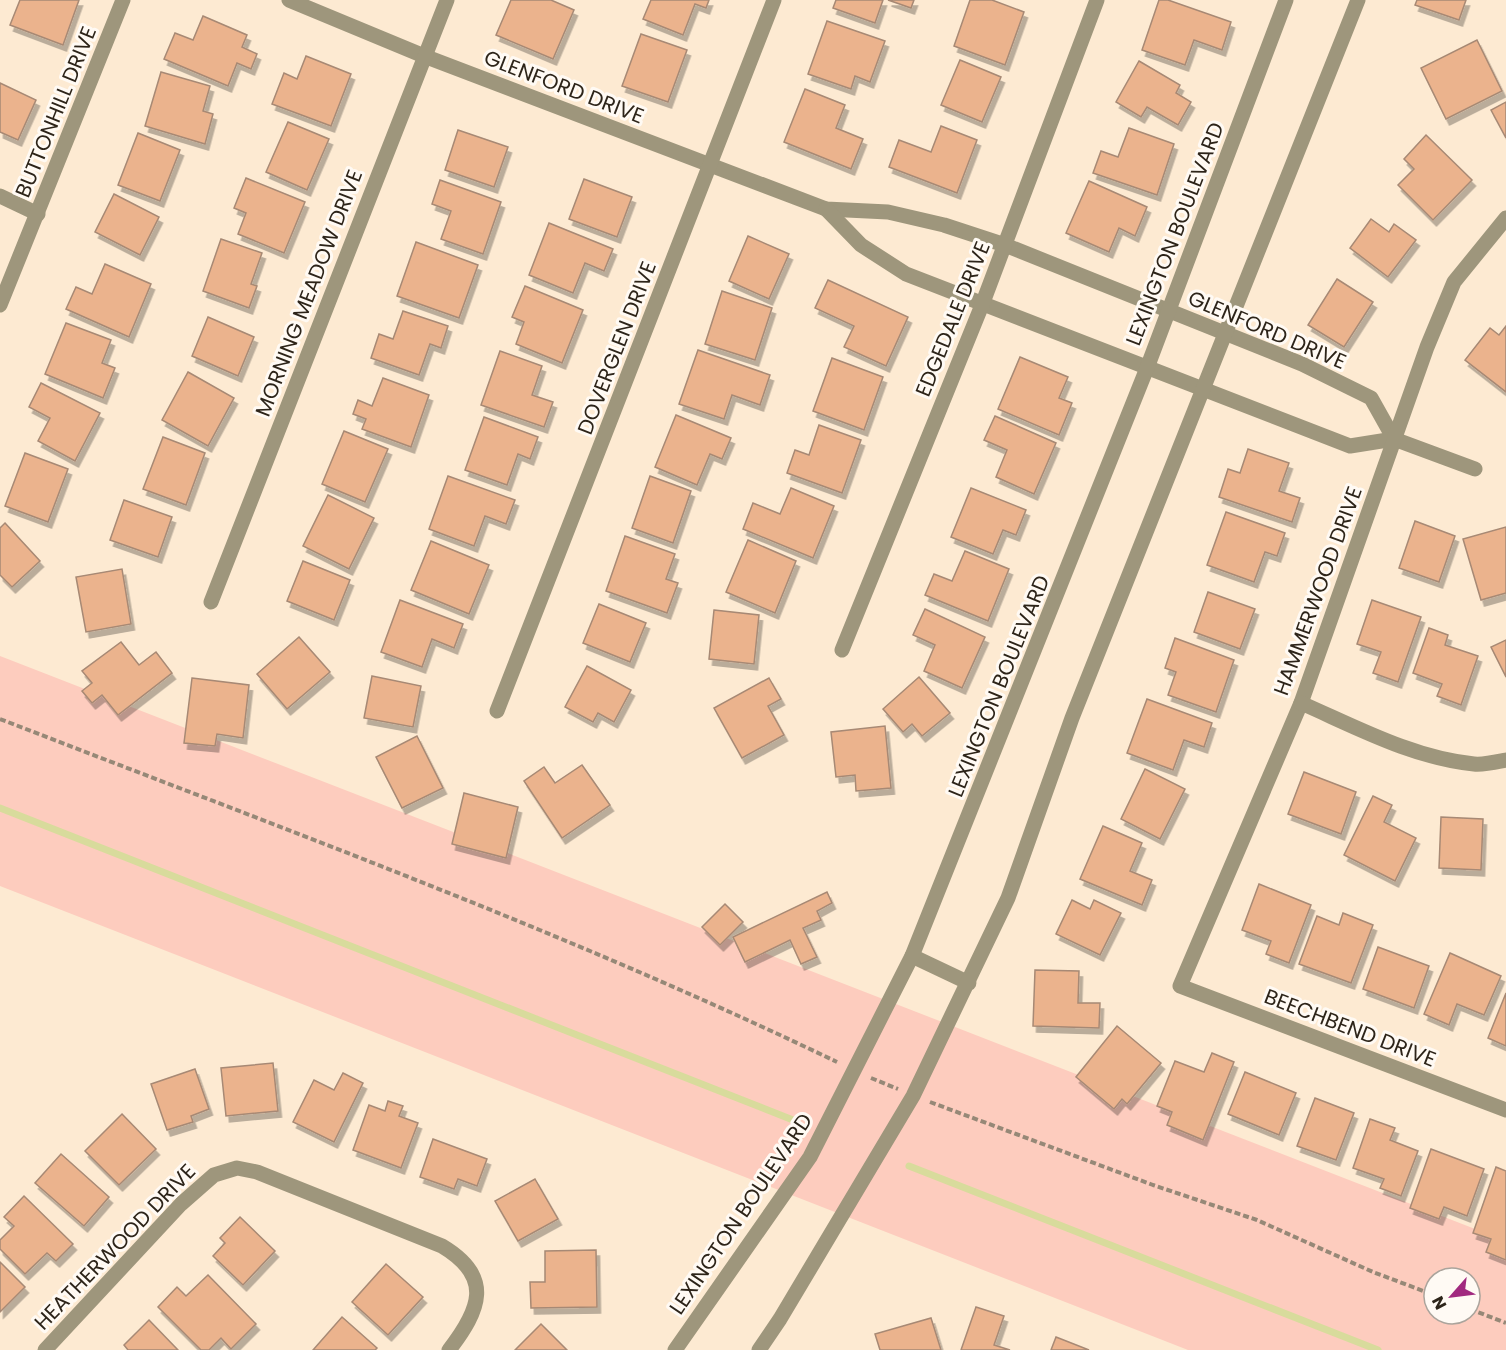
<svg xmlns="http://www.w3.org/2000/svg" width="1506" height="1350" viewBox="0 0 1506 1350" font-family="Poppins,sans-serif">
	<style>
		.green { fill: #fdccbe; fill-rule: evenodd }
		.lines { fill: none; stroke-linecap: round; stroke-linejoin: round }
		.stream { stroke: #d8db9c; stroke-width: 7 }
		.building { fill: #ebb38d; stroke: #a78974; stroke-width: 1.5; filter: url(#shadow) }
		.path { stroke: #968877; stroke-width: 4; stroke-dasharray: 6 3; stroke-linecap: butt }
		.minor { stroke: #9e967c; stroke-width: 15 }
		.tertiary { stroke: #9e967c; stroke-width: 15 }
		.labels { text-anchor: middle; stroke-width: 6; stroke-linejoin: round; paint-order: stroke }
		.street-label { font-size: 21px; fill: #2d2419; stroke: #fffaf4 }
	</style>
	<defs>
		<filter id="shadow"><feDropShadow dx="3.5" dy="6" stdDeviation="0" flood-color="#0004"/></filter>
	</defs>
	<rect width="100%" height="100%" fill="#fdead2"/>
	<path class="green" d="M0 656 1506 1241V1350H1188L0 886ZM1434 1278H1470V1314H1434Z"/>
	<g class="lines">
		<g class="stream">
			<polyline points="0,808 793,1120"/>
			<polyline points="909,1166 1378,1350"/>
		</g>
	</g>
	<g class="building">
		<polygon points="20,0 79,0 63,45 10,25"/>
		<polygon points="511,0 551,0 574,10 553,59 496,35"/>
		<polygon points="651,0 709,0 706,8 695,4 683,35 643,19"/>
		<polygon points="836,0 883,0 875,23 833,8"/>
		<polygon points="888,0 914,0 911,8"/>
		<polygon points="970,0 992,0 1024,12 1005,65 954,46"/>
		<polygon points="1159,0 1168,0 1231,22 1222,50 1194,40 1185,65 1142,50"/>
		<polygon points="1417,0 1466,0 1459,20 1415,5"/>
		<polygon points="203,16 247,35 242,47 257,54 251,69 237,63 228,86 164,59 175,33 193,40"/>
		<polygon points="827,21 885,41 870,82 855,76 851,89 808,74"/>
		<polygon points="641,34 687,50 668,102 622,86"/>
		<polygon points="1477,40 1502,91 1446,119 1421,68"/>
		<polygon points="306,56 351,74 331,126 272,104 284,73 297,79"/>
		<polygon points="960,60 1001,77 982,122 941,105"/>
		<polygon points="1139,61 1180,85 1176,93 1191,102 1178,125 1147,107 1141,117 1116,102"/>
		<polygon points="161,72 210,86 203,111 213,114 205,144 145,126"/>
		<polygon points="0,83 36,100 18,140 0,132"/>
		<polygon points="805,89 845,105 836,128 863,139 851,169 784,142"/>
		<polygon points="1506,102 1506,138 1491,110"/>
		<polygon points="288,122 329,139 307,190 266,172"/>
		<polygon points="941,126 977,140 957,193 889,167 899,140 931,152"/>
		<polygon points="1129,128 1174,144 1157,195 1093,173 1101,151 1118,157"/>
		<polygon points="458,130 508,147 494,187 445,170"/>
		<polygon points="138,133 180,150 160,201 118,185"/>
		<polygon points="1426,135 1472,180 1433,220 1398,185 1414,169 1404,159"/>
		<polygon points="246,178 305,202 284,253 238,234 246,213 234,208"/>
		<polygon points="584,179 632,197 617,237 569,219"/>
		<polygon points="440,180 501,202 483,254 441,239 451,211 432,204"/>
		<polygon points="1089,181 1147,207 1135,236 1119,228 1109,252 1066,233"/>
		<polygon points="114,194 159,217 140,255 95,232"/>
		<polygon points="1371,219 1389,232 1394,224 1416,240 1388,277 1350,248"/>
		<polygon points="549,223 613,249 604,271 585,263 573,293 529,275"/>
		<polygon points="748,236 789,254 769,299 729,281"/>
		<polygon points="221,239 262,253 251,284 257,286 249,308 203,291"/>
		<polygon points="416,242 478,265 459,318 397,296"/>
		<polygon points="105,264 151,284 129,337 66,309 76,287 92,294"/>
		<polygon points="1337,279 1373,302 1344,347 1308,325"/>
		<polygon points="828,280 908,317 886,366 844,347 854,326 815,308"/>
		<polygon points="525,286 583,310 562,363 516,344 524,322 512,317"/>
		<polygon points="722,291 772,308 755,360 705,344"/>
		<polygon points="403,311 448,326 441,348 430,344 419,375 371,358 379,334 393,339"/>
		<polygon points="208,317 254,337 238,376 192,356"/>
		<polygon points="66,323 111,340 102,363 115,368 103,398 45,374"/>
		<polygon points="1506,326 1506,392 1465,360 1490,328 1499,335"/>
		<polygon points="698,350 770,375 760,405 732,395 724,419 679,404"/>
		<polygon points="500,351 542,366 532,395 553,402 544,427 481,405"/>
		<polygon points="1020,357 1068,377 1059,398 1072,403 1059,435 998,409"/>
		<polygon points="832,358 883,377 864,430 813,411"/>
		<polygon points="188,372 234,398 208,446 162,420"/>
		<polygon points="383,378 429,395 411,447 362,429 366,419 353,414 358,400 372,406"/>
		<polygon points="41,383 100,413 75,461 38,441 50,418 29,407"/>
		<polygon points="676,415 731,438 722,459 710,454 697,485 655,467"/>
		<polygon points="995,416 1056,443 1034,494 996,477 1007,450 984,440"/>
		<polygon points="484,417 538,437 530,459 518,454 507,485 465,470"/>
		<polygon points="819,425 861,440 842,493 787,473 795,450 809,455"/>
		<polygon points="344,431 388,449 365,502 322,484"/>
		<polygon points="163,437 205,453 186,505 143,489"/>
		<polygon points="1248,449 1289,463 1279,491 1300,498 1292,522 1219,497 1228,469 1240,473"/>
		<polygon points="25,453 68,469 48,522 5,506"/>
		<polygon points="448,476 515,500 506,524 485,516 474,546 429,529"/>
		<polygon points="650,476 691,491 673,543 632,528"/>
		<polygon points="791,488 834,506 813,558 743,529 753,503 780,514"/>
		<polygon points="971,488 1026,510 1016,535 1003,530 993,554 951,537"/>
		<polygon points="328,495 374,518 349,569 303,546"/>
		<polygon points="124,500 172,517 158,557 110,540"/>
		<polygon points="1226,512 1285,533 1277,556 1265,552 1254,582 1207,565"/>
		<polygon points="1415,521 1455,536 1439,582 1399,568"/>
		<polygon points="5,523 40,561 12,587 0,575 0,528"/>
		<polygon points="1506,527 1506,593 1481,600 1463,539"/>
		<polygon points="625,536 675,554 666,579 678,583 667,613 606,591"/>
		<polygon points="748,540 796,561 775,613 726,592"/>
		<polygon points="431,541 489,565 469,614 411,590"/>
		<polygon points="965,551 1009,569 988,621 925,595 934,574 952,581"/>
		<polygon points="303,561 350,580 334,620 287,601"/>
		<polygon points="122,569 131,624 86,632 76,577"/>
		<polygon points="1208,592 1255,609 1240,649 1194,632"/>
		<polygon points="400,600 463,624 454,648 432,639 422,667 381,652"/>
		<polygon points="1372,600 1421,617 1398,682 1373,673 1381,652 1357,644"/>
		<polygon points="599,604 646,623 630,662 583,643"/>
		<polygon points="925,609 985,637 962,688 924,671 935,645 913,635"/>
		<polygon points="714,610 759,615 754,664 709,659"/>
		<polygon points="1429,628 1448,635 1445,645 1478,656 1461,705 1437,696 1442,684 1413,673"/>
		<polygon points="299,637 330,672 287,709 257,674"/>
		<polygon points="1175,638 1234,660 1216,712 1168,695 1176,672 1165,668"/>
		<polygon points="1506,640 1506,677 1491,647"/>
		<polygon points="121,642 139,665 156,652 172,673 118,715 102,695 92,703 82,691 92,683 82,671"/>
		<polygon points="587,666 631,690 614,722 598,713 593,722 565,707"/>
		<polygon points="372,676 421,686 413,727 364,718"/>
		<polygon points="919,677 950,713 922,736 912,724 903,732 883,709"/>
		<polygon points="192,678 249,685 243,738 217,734 215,746 184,743"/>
		<polygon points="769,678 781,699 768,706 784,735 742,758 714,708"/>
		<polygon points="1147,699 1212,723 1204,747 1184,740 1173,770 1127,753"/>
		<polygon points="885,726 891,788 856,791 855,775 836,777 831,732"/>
		<polygon points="417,736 443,788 402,808 376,757"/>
		<polygon points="582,765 610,805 562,838 524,781 544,767 555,783"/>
		<polygon points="1145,769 1185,789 1160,839 1121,819"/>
		<polygon points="1304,772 1356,792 1341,834 1288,814"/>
		<polygon points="464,793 518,807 506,858 452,844"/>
		<polygon points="1373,796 1392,805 1384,822 1416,838 1395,881 1344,855"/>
		<polygon points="1441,817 1483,819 1481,870 1439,868"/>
		<polygon points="1103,826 1142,843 1130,871 1152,880 1142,905 1080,879"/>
		<polygon points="1259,884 1311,905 1289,963 1266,954 1271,941 1242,930"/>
		<polygon points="827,892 832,903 817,911 821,920 803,928 817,957 801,964 790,940 745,962 733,937"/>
		<polygon points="1072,900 1090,909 1094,900 1121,913 1100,955 1056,934"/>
		<polygon points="725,904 743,922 720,945 702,927"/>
		<polygon points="1343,913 1373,925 1351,983 1299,964 1317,916 1339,925"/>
		<polygon points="1378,947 1429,966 1414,1008 1363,989"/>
		<polygon points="1450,953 1501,976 1484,1015 1457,1004 1449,1025 1424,1014"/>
		<polygon points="1035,970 1079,971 1078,1003 1100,1003 1099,1028 1033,1026"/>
		<polygon points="1506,993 1506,1046 1488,1038"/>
		<polygon points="1117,1026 1161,1063 1127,1104 1122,1099 1114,1109 1076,1077"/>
		<polygon points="1212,1053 1234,1062 1203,1140 1167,1125 1172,1112 1157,1106 1175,1061 1204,1072"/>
		<polygon points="273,1063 278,1111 226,1116 221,1068"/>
		<polygon points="195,1069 209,1109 191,1116 193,1122 167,1130 151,1084"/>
		<polygon points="1245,1072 1296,1093 1279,1135 1228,1114"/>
		<polygon points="343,1073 363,1083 334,1142 293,1122 314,1080 334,1090"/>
		<polygon points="1315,1098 1354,1113 1336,1160 1297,1146"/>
		<polygon points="388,1101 403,1106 399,1116 418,1123 401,1168 353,1150 369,1105 385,1111"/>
		<polygon points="122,1114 156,1149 119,1185 85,1151"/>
		<polygon points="1370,1119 1395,1128 1390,1140 1418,1151 1401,1196 1380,1188 1384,1179 1353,1168"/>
		<polygon points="433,1139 487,1159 477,1186 458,1179 454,1189 420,1177"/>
		<polygon points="1431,1149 1484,1169 1467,1216 1444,1207 1439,1219 1410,1208"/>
		<polygon points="61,1154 109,1197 84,1226 35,1183"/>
		<polygon points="1496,1167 1506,1171 1506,1260 1486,1252 1491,1239 1473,1233"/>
		<polygon points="535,1179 558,1219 518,1241 495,1201"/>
		<polygon points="24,1196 73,1244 56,1261 47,1253 25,1274 0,1249 0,1240 14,1226 4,1217"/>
		<polygon points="240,1217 275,1251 243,1285 213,1256 225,1243 220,1238"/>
		<polygon points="596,1250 597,1307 531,1308 530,1282 545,1282 545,1251"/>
		<polygon points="0,1262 25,1287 0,1312"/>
		<polygon points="386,1264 423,1297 388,1335 352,1302"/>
		<polygon points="208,1275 256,1324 231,1349 221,1338 209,1350 201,1350 158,1307 177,1287 186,1296"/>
		<polygon points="976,1307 1004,1316 994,1345 1010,1350 961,1350"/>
		<polygon points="342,1317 377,1348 375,1350 313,1350"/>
		<polygon points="931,1318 941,1350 880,1350 875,1334"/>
		<polygon points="149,1320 178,1350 128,1350 124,1345"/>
		<polygon points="541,1324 567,1350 515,1350"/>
		<polygon points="1056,1337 1089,1350 1051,1350"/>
	</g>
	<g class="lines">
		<g class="path">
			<path d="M0 719C281 828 565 931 837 1062"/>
			<polyline points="871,1078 898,1089"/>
			<polyline points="930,1102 1153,1185 1257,1220 1373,1272 1434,1295"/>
			<polyline points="1470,1309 1506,1323"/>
		</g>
		<g class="minor">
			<polyline points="289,0 424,56 826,209 888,212 944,225 1005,245 1302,364 1371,398 1394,439"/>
			<polyline points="0,196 38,214"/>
			<polyline points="826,209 861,245 906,274 1350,446 1394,439 1475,469"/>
			<polyline points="1506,218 1454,282 1427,347 1301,703 1180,986 1506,1110"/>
			<polyline points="0,305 123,0"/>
			<polyline points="211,602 447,0"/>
			<polyline points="842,650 982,305 1097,0"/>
			<path d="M1301 703C1356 727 1413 758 1474 764 1484 765 1496 762 1506 760"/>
			<polyline points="497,711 774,0"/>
			<path d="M45 1350 181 1204 214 1175 237 1168 257 1172 442 1246C494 1277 480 1310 449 1350"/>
		</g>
		<g class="tertiary">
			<polyline points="912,956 969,983"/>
			<polyline points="675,1350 810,1157 912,956 1147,368 1286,0"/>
			<polyline points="759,1350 780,1319 913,1096 1008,898 1072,718 1358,0"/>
		</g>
	</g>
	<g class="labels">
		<g class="street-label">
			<text transform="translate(564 87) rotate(21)" y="7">GLENFORD DRIVE</text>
			<text transform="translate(56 112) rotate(-68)" y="7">BUTTONHILL DRIVE</text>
			<text transform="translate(1175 234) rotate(-69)" y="7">LEXINGTON BOULEVARD</text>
			<text transform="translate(309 293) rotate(-69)" y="7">MORNING MEADOW DRIVE</text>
			<text transform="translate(953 319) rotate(-68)" y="7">EDGEDALE DRIVE</text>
			<text transform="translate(1267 330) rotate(23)" y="7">GLENFORD DRIVE</text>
			<text transform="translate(617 348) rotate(-69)" y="7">DOVERGLEN DRIVE</text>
			<text transform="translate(1318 591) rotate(-70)" y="7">HAMMERWOOD DRIVE</text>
			<text transform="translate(999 686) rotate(-68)" y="7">LEXINGTON BOULEVARD</text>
			<text transform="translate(1350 1028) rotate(21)" y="7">BEECHBEND DRIVE</text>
			<text transform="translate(741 1214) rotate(-56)" y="7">LEXINGTON BOULEVARD</text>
			<text transform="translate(115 1247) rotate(-46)" y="7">HEATHERWOOD DRIVE</text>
		</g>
	</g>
	<g transform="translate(1452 1296) rotate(242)"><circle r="28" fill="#fffaf4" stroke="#aba49c" stroke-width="1.5"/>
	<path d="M0-4.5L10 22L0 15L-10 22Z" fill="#a1297f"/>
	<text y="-9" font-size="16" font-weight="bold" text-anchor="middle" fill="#2d2419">N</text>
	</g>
</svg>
